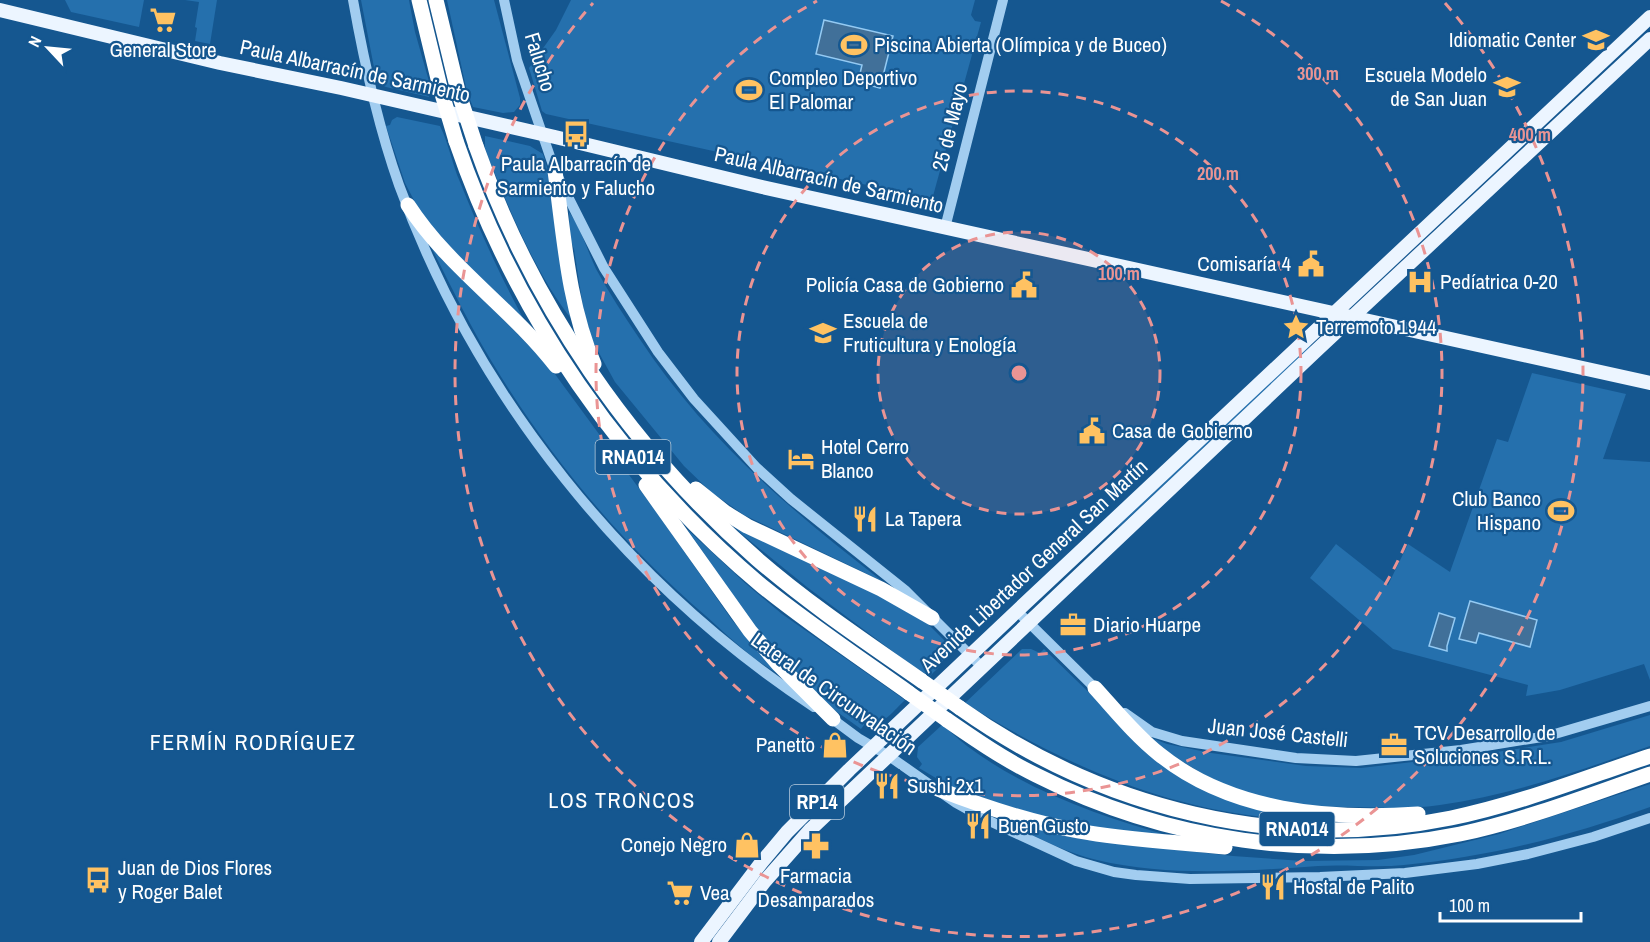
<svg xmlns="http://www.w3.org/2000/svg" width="1650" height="942" viewBox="0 0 1650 942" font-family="'Archivo Narrow',sans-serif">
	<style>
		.green { fill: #2570ad }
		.water { fill: #417099; stroke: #94caf3; stroke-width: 1.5 }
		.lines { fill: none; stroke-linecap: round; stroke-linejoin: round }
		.minor { stroke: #a2cdf0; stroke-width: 10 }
		.major { stroke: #ecf5ff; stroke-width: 14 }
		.highway { stroke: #fff; stroke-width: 15 }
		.highway-bridge { stroke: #fff; stroke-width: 15 }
		.ring { fill: none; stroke: #ea9494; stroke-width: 3; stroke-dasharray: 10 8 }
		.labels { text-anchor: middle; stroke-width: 4.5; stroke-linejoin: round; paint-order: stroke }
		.shield { fill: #155790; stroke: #b9cdde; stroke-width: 1.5 }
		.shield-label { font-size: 20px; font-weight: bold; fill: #fff }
		.poi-label { font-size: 21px; fill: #fff; stroke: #155790; text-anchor: start }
		.street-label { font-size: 21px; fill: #fff; stroke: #155790 }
		.neighbourhood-label { font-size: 22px; letter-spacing: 1.5px; fill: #fff; stroke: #155790 }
		.centre { fill: #ea9494; stroke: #155790; stroke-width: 3 }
		.ring-label { font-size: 18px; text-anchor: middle; font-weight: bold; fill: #ea9494; stroke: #155790; stroke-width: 4.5; stroke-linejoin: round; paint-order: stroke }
	</style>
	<rect width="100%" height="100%" fill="#155790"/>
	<g class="green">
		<polygon points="65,0 144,0 139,27 71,12"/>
		<polygon points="185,0 217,0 210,44 195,41 197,28 195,27 199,2"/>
		<polygon points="361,0 409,0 415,32 430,85 429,97 386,87 377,83"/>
		<polygon points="447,0 494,0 520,98 520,105 514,112 503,113 473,107 467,92"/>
		<polygon points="571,0 975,0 971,15 975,21 981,22 933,196 926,198 546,114 542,111 529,68 556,30"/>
		<path d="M397 117 440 126C449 144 452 164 460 182 480 232 503 282 529 329L428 227 405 183 386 126 390 125 392 120Z"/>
		<path d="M485 136 530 146 543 154 549 174 573 321C535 273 511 213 488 157L485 148Z"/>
		<path d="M569 212C581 228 587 250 596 269 609 293 624 316 639 338 704 437 790 510 882 581L744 515 711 492 684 466 615 382 593 342 584 313 574 249 570 239Z"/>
		<path d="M430 245 549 366 660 517 732 620 777 673C754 661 726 634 706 616 622 544 549 457 492 362 469 324 450 284 430 245Z"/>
		<polygon points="1310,344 1311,347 1118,528 1117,527"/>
		<polygon points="1532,373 1626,394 1603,459 1650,462 1650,680 1644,664 1560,690 1526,696 1528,685 1393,649 1310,578 1336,544 1388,585 1408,544 1450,572 1497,439 1508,442"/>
		<path d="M723 516 883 594 925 621 945 641 941 645C948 660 940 666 930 676L915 668 807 587 744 536Z"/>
		<path d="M687 529 745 583 782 614 905 700C893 711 881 729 864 725L861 729 833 709 771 650Z"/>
		<path d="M1022 649H1031L1040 653 1044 649 1142 744 1161 759 1318 820C1190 820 1071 770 965 703Z"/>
		<path d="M1650 715V746C1581 770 1513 795 1440 805 1412 809 1383 808 1354 807 1311 807 1269 802 1229 786 1198 774 1171 754 1144 735L1167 744 1211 753 1306 766 1361 768 1490 753 1561 742Z"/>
		<path d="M942 725C951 732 958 739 967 746 1027 791 1102 817 1174 837L1077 827 956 790 919 768 922 764 917 757 918 747Z"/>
		<path d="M1650 784V807C1570 836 1489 857 1404 865 1375 868 1346 864 1318 866 1246 871 1168 877 1097 860 1064 852 1034 836 1005 821L1082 839 1233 856 1303 861 1378 860 1414 855 1499 834Z"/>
	</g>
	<g class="water">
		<polygon points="824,20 893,36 880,88 858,82 862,65 816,54"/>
		<polygon points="1470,601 1537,620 1530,647 1479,633 1476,643 1459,639"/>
		<polygon points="1439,613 1455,618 1447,646 1447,651 1429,646"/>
	</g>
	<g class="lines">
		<g class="minor">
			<path d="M353 0C364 62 378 126 399 185 476 397 626 583 814 707"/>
			<polyline points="504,0 517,60 555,171 604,268 658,352 694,399 757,468 791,499 906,591 982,667"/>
			<polyline points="945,228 1003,0"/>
			<polyline points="1017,611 1099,692"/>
			<polyline points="1125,713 1152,732 1182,741 1296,758 1356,761 1461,750 1548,736 1650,706"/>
			<polyline points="827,715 858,738 889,756 956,803 983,818 1076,861 1114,872 1136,875 1190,879 1320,877 1405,873 1477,864 1528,854 1593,837 1650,818"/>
		</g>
		<g class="major">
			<polyline points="0,10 220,63 341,88 555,137 762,187 1650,383"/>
			<polyline points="701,942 761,863 787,832 849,770 1017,611 1650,17"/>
			<polyline points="719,942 765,881 811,829 1318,349 1650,39"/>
		</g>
		<g class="highway">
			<polyline points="419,0 440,87"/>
			<polyline points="436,0 458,91"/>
			<path d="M456 141C515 314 622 469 762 586 809 624 860 658 909 693"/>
			<path d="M476 146C532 305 630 448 757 559 809 604 866 642 922 681"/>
			<path d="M555 171C564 236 568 304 594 364"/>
			<path d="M408 205C448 267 511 308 556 366"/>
			<polyline points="646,485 750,631 778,664 833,719"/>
			<polyline points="696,489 726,513 747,526 881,589 932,618"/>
			<path d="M1095 688C1116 711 1135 735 1159 754 1231 812 1329 820 1418 814"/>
			<path d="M960 708C1102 809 1279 853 1451 818 1519 804 1584 778 1650 756"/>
			<path d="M947 720C976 740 1005 760 1036 775 1166 841 1316 863 1460 834 1525 820 1587 796 1650 774"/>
			<path d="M938 789C984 807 1030 822 1078 831 1126 840 1176 842 1225 847"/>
		</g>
		<g class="highway-bridge">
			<polyline points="440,87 456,141"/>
			<polyline points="458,91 476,146"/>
			<polyline points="922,681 960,708"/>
			<polyline points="909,693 947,720"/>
		</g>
	</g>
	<circle cx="1019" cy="373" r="141" fill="#ea9494" fill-opacity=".12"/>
	<g class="ring">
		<circle cx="1019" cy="373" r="141"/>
		<circle cx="1019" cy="373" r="282"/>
		<path d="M1221 1A423 423 0 1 1 817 1"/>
		<path d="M1445 3A564 564 0 1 1 593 3"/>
	</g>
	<defs>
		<g id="supermarket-bare" transform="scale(2.07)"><path d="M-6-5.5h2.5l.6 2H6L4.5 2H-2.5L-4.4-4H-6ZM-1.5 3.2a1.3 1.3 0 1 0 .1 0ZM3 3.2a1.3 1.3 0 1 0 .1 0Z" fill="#ffc262" stroke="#155790" stroke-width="2.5" paint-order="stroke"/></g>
		<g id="university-bare" transform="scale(2.07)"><path d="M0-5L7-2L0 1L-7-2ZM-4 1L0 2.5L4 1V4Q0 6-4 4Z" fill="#ffc262" stroke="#155790" stroke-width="2.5" paint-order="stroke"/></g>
		<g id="stadium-bare" transform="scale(2.07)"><path d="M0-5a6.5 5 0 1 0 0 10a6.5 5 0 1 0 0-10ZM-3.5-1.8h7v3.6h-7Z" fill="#ffc262" stroke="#155790" stroke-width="2.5" paint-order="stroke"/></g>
		<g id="school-bare" transform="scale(2.07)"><path d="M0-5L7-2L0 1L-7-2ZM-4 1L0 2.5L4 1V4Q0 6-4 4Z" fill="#ffc262" stroke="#155790" stroke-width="2.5" paint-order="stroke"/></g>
		<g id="bus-bare" transform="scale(2.07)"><path d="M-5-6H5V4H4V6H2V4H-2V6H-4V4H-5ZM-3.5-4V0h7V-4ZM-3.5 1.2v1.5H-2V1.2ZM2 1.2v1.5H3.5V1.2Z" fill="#ffc262" stroke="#155790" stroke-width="2.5" paint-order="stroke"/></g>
		<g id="civic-bare" transform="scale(2.07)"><path d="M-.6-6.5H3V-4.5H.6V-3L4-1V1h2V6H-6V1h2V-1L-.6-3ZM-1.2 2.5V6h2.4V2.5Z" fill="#ffc262" stroke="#155790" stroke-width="2.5" paint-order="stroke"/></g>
		<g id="hospital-bare" transform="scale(2.07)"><path d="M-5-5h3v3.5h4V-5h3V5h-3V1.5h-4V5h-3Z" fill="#ffc262" stroke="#155790" stroke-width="2.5" paint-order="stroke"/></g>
		<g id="sight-bare" transform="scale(2.07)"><path d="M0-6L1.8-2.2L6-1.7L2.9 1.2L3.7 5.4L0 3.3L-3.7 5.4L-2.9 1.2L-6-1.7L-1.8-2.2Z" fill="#ffc262" stroke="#155790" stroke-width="2.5" paint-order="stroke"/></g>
		<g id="hotel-bare" transform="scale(2.07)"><path d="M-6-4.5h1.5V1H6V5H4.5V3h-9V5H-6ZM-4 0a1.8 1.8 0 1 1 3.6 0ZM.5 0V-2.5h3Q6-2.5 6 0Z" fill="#ffc262" stroke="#155790" stroke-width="2.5" paint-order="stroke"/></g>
		<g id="restaurant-bare" transform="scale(2.07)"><path d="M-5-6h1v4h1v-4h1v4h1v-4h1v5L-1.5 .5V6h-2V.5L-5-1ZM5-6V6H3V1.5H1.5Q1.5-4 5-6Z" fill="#ffc262" stroke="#155790" stroke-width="2.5" paint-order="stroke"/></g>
		<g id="office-bare" transform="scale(2.07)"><path d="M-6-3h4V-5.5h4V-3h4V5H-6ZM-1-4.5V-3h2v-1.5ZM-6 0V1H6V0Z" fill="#ffc262" stroke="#155790" stroke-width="2.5" paint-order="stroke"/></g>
		<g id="shop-bare" transform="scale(2.07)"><path d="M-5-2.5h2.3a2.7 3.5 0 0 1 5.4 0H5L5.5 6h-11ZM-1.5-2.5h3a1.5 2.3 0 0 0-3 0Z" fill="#ffc262" stroke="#155790" stroke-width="2.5" paint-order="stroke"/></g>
		<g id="pharmacy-bare" transform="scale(2.07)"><path d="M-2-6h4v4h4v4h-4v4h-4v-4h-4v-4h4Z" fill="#ffc262" stroke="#155790" stroke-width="2.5" paint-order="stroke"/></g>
	</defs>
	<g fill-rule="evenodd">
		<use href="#supermarket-bare" x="163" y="20"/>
		<use href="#university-bare" x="1596" y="40"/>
		<use href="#stadium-bare" x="854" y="45"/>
		<use href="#school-bare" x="1507" y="87"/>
		<use href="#stadium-bare" x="749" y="90"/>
		<use href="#bus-bare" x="576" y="134"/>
		<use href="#civic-bare" x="1311" y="264"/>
		<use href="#hospital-bare" x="1420" y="282"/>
		<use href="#civic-bare" x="1024" y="285"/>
		<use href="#sight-bare" x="1296" y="327"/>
		<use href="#university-bare" x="823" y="333"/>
		<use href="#civic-bare" x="1092" y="431"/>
		<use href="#hotel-bare" x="801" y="459"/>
		<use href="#stadium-bare" x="1561" y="511"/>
		<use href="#restaurant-bare" x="865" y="519"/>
		<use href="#office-bare" x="1073" y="625"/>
		<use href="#shop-bare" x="835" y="745"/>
		<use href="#office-bare" x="1394" y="745"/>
		<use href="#restaurant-bare" x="887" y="786"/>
		<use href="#restaurant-bare" x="978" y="826"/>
		<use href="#shop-bare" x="747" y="845"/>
		<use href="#pharmacy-bare" x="816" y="846"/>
		<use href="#bus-bare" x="98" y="880"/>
		<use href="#restaurant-bare" x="1273" y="887"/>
		<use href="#supermarket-bare" x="680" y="893"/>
	</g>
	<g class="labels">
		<g class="shield">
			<rect x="595.5" y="440" width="75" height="34" rx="4.5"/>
			<rect x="790" y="785" width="54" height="34" rx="4.5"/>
			<rect x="1259.5" y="812" width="75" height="34" rx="4.5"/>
		</g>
		<g class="shield-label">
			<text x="633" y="464">RNA014</text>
			<text x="817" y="809">RP14</text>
			<text x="1297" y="836">RNA014</text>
		</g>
		<g class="poi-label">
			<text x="1576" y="47" text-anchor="end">Idiomatic Center</text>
			<text x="874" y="52">Piscina Abierta (Olímpica y de Buceo)</text>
			<text x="163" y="57" text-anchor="middle">General Store</text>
			<text x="1487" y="82" text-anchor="end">Escuela Modelo<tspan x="1487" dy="24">de San Juan</tspan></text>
			<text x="769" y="85">Compleo Deportivo<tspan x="769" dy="24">El Palomar</tspan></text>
			<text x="576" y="171" text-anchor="middle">Paula Albarracín de<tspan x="576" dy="24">Sarmiento y Falucho</tspan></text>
			<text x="1291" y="271" text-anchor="end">Comisaría 4</text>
			<text x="1440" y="289">Pedíatrica 0-20</text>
			<text x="1004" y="292" text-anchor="end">Policía Casa de Gobierno</text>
			<text x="843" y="328">Escuela de<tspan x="843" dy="24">Fruticultura y Enología</tspan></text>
			<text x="1316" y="334">Terremoto 1944</text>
			<text x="1112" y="438">Casa de Gobierno</text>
			<text x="821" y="454">Hotel Cerro<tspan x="821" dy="24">Blanco</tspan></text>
			<text x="1541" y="506" text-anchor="end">Club Banco<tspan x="1541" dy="24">Hispano</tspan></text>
			<text x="885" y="526">La Tapera</text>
			<text x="1093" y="632">Diario Huarpe</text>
			<text x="1414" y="740">TCV Desarrollo de<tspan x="1414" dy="24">Soluciones S.R.L.</tspan></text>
			<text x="815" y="752" text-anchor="end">Panetto</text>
			<text x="907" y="793">Sushi 2x1</text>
			<text x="998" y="833">Buen Gusto</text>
			<text x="727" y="852" text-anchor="end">Conejo Negro</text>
			<text x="118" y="875">Juan de Dios Flores<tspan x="118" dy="24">y Roger Balet</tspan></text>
			<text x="816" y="883" text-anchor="middle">Farmacia<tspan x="816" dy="24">Desamparados</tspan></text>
			<text x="1293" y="894">Hostal de Palito</text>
			<text x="700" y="900">Vea</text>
		</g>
		<g class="street-label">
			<text transform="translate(540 62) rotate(73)" y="7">Falucho</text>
			<text transform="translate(355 71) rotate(12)" y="7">Paula Albarracín de Sarmiento</text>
			<text transform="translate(950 127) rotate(-76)" y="7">25 de Mayo</text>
			<text transform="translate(829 180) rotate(13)" y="7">Paula Albarracín de Sarmiento</text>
			<text transform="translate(1034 566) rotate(-43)" y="7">Avenida Libertador General San Martín</text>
			<text transform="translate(834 694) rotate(35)" y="7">Lateral de Circunvalación</text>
			<text transform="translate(1278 733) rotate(6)" y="7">Juan José Castelli</text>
		</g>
		<g class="neighbourhood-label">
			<text x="253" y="750">FERMÍN RODRÍGUEZ</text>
			<text x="622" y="808">LOS TRONCOS</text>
		</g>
	</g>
	<circle cx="1019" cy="373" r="9" class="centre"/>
	<g class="ring-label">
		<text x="1318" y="80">300 m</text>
		<text x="1530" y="141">400 m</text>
		<text x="1218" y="180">200 m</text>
		<text x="1119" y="280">100 m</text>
	</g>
	<g transform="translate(48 48) rotate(296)" stroke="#155790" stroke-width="4.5" paint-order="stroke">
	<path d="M0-4.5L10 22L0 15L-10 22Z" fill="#ffffff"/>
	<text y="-9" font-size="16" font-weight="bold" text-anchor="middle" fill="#ffffff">N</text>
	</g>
	<path d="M1440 912v9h141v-9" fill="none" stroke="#ffffff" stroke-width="3"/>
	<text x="1449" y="912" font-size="18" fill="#ffffff" stroke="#155790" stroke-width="4.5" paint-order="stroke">100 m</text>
</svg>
